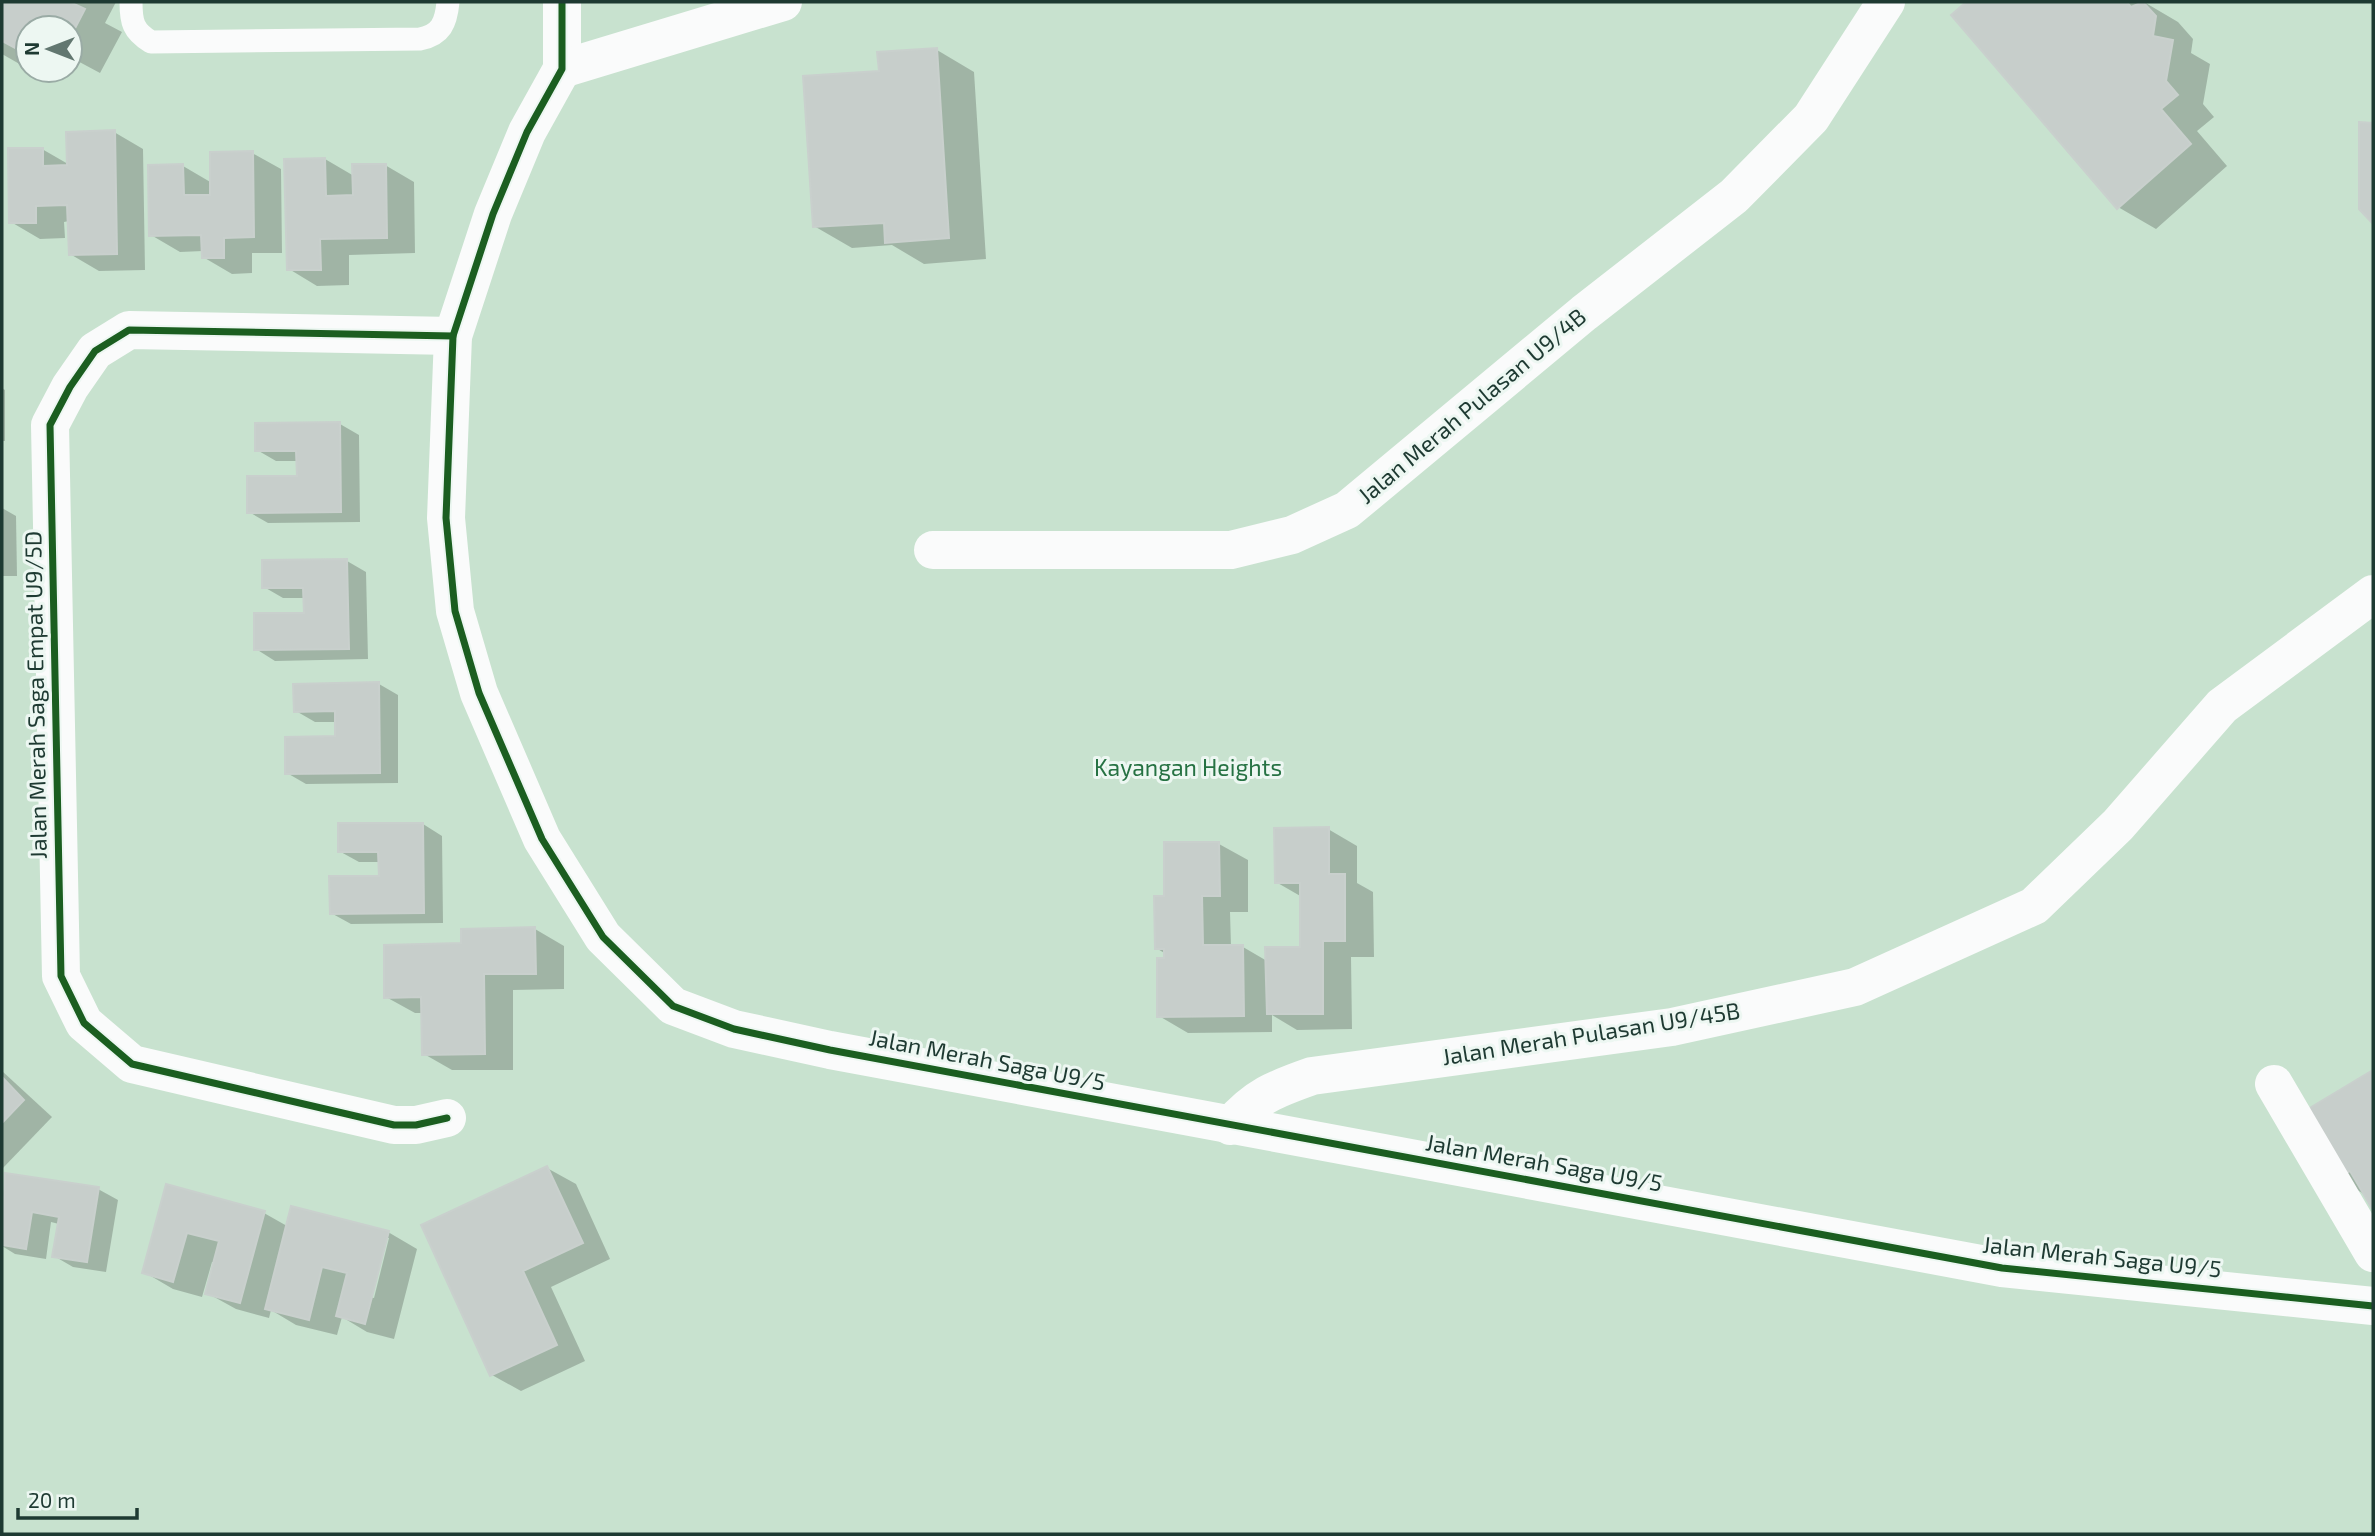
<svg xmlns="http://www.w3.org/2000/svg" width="2375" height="1536" viewBox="0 0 2375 1536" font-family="'Exo 2',sans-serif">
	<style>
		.green { fill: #c8e2cf; fill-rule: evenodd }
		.shadow { fill: #0003; fill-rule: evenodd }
		.building { fill: #c7cecb; stroke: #c9d0cd; stroke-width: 2 }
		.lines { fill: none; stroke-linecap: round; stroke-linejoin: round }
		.service { stroke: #fafbfb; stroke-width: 23 }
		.minor { stroke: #fafbfb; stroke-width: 38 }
		.cycleway-casing { stroke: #edf7f2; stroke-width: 11 }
		.cycleway { stroke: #1b5e20; stroke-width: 7 }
		.labels { text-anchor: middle; stroke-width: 6; stroke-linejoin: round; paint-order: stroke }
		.street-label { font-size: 23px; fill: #1e3a32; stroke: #edf7f2 }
		.park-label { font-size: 23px; fill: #267243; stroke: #edf7f2 }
	</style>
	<rect width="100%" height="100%" fill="#e0e7e4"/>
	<path class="green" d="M2 2H2373V1534H2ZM28 28H70V70H28Z"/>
	<g class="shadow">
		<polygon points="2,2 116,2 105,23 122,32 100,73 72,58 70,61 70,28 28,28 28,64 23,66 2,54"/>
		<polygon points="1969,2 2144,2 2178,22 2193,39 2191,53 2210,64 2203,104 2214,117 2197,131 2227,166 2156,229 2118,207 1953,15"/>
		<polygon points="937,50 974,72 986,259 924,264 892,245 852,248 814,226 880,72"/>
		<polygon points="114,132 143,149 145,270 99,271 70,254 69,221 64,222 65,238 40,239 11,222 42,149 68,164"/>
		<polygon points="252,153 281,169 282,253 252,253 252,273 232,274 203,257 203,251 180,252 151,235 183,166 212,183"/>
		<polygon points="325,159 354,176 385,165 414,182 415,253 349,255 349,285 317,286 289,269"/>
		<polygon points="2,388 5,390 5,441 2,441"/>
		<polygon points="340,424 359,435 360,522 268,523 249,512 298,477 298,461 276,461 257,450"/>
		<polygon points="2,508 16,516 17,576 2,576"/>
		<polygon points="347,561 366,572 368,659 275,661 256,649 306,614 305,598 283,598 264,587"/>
		<polygon points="379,684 398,695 398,783 306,784 287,773 337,738 337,722 315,722 296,711"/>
		<polygon points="423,824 442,836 443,923 351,924 331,913 381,877 380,862 359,862 339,851"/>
		<polygon points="1328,829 1357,846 1357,883 1373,892 1374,957 1351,957 1352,1029 1297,1030 1272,1015 1272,1032 1188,1033 1159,1016 1166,954 1156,948 1166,898 1219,844 1248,860 1248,912 1230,912 1231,947 1243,947 1267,961 1302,948 1302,897 1276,882"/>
		<polygon points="535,929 564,946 564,989 513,990 513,1070 452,1070 424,1054 423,1013 415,1013 386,997 463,945"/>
		<polygon points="2,1071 52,1117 2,1169"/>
		<polygon points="2373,1072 2373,1208 2366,1195 2336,1178 2300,1116"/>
		<polygon points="547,1168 576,1184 610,1259 551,1287 585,1361 521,1391 492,1375"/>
		<polygon points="6,1175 98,1189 118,1200 106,1272 73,1267 54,1256 59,1224 51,1222 46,1259 15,1254 2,1246 2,1204"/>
		<path d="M167 1186 264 1213 287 1226 388 1232 417 1249 394 1339 367 1332 342 1317 337 1335 296 1325 271 1310 269 1318 236 1309 207 1293 215 1262H212L202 1297 173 1289 144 1272ZM385 1238H389L374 1298 370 1297Z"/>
	</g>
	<g class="building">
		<polygon points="2,2 70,2 85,9 70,38 70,28 28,28 26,54 2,41"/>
		<polygon points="1966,2 2127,2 2131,7 2143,2 2156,16 2153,36 2173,40 2166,81 2178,95 2161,109 2191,144 2117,209 1951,15"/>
		<polygon points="937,48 949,238 885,243 884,223 813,227 803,76 879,71 877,52"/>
		<polygon points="2359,122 2373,123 2373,224 2359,209"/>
		<polygon points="115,130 117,254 69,255 67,205 36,206 36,223 9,223 8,148 43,148 43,166 67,165 66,132"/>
		<polygon points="253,151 254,237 224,238 224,258 202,258 201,235 149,236 148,165 183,164 184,195 210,195 210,152"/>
		<polygon points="325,158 326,196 353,195 352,164 386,164 387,238 320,239 321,270 287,270 284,159"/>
		<polygon points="340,422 341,512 247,513 247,476 297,476 296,451 255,451 255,423"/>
		<polygon points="347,559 349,649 254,650 254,613 304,613 303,588 262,588 262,560"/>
		<polygon points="379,682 380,773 285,774 285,737 335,736 335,711 294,712 293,684"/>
		<polygon points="338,823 423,823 424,913 330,914 329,876 379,876 378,852 338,852"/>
		<polygon points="1329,827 1329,874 1345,874 1345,941 1323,941 1323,1014 1267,1014 1265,947 1300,947 1300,883 1275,883 1274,828"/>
		<polygon points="1164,842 1219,842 1220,896 1202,896 1203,945 1243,945 1244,1016 1157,1017 1157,958 1164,958 1164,949 1155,949 1154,896 1164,896"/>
		<polygon points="535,927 536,974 484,974 485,1054 422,1055 421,997 384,998 384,945 461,943 461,929"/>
		<polygon points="2373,1070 2373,1210 2350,1171 2334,1179 2298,1115"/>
		<polygon points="2,1077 24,1100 2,1123"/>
		<polygon points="547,1166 583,1243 523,1271 557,1345 490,1376 421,1225"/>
		<polygon points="5,1173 99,1187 87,1262 52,1257 59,1217 32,1212 26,1249 2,1245"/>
		<polygon points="166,1184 265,1211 240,1303 205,1294 219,1241 187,1233 173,1282 142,1273"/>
		<polygon points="291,1206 389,1231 365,1324 336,1316 347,1273 322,1267 309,1320 265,1309"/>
	</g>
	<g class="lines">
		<path class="service" d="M131 2C131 22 133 31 151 42L420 39C441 35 446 23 448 2"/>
		<g class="minor">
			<polyline points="562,2 562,69 527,132 493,214 453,336 446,518 455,611 479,693 542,839 603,937 673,1006 734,1029 830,1050 2002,1268 2373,1306"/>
			<polyline points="562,69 783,2"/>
			<polyline points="933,550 1231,550 1292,535 1347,510 1584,313 1734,196 1811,118 1886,2"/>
			<polyline points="2274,1084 2373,1253"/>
			<polyline points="447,1118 416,1125 394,1125 132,1064 84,1023 61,976 50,425 70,387 95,351 129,330 453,336"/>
			<path d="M1230 1126C1256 1096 1275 1089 1312 1076L1672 1027 1855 987 2034 906 2118 825 2222 706 2373 594"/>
		</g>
		<g class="cycleway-casing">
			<g id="cycleway">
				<polyline points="562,2 562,69 527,132 493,214 453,336 446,518 455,611 479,693 542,839 603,937 673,1006 734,1029 830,1050 2002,1268 2373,1306"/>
				<polyline points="447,1118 416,1125 394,1125 132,1064 84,1023 61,976 50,425 70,387 95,351 129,330 453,336"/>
			</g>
		</g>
		<use href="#cycleway" class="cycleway"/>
	</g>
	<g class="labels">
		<g class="street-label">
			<text transform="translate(1472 406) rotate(-40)" y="8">Jalan Merah Pulasan U9/4B</text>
			<text transform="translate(36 695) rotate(-91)" y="8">Jalan Merah Saga Empat U9/5D</text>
			<text transform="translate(1591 1034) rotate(-9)" y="8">Jalan Merah Pulasan U9/45B</text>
			<text transform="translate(987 1060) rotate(11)" y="8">Jalan Merah Saga U9/5</text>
			<text transform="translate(1544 1163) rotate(10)" y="8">Jalan Merah Saga U9/5</text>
			<text transform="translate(2102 1257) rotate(6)" y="8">Jalan Merah Saga U9/5</text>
		</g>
		<g class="park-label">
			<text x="1188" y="776">Kayangan Heights</text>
		</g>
	</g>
	<rect width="2375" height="1536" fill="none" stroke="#1e3a32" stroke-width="7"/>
	<g transform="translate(49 49) rotate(270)"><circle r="33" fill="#edf7f2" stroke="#9aaba5" stroke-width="2"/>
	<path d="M0-5L12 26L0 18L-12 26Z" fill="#627770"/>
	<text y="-10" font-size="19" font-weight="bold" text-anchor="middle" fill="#1e3a32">N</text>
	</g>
	<path d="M18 1508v10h119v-10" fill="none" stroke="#1e3a32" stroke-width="3.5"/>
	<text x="28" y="1508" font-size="21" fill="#1e3a32" stroke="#edf7f2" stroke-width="5" paint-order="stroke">20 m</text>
</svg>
